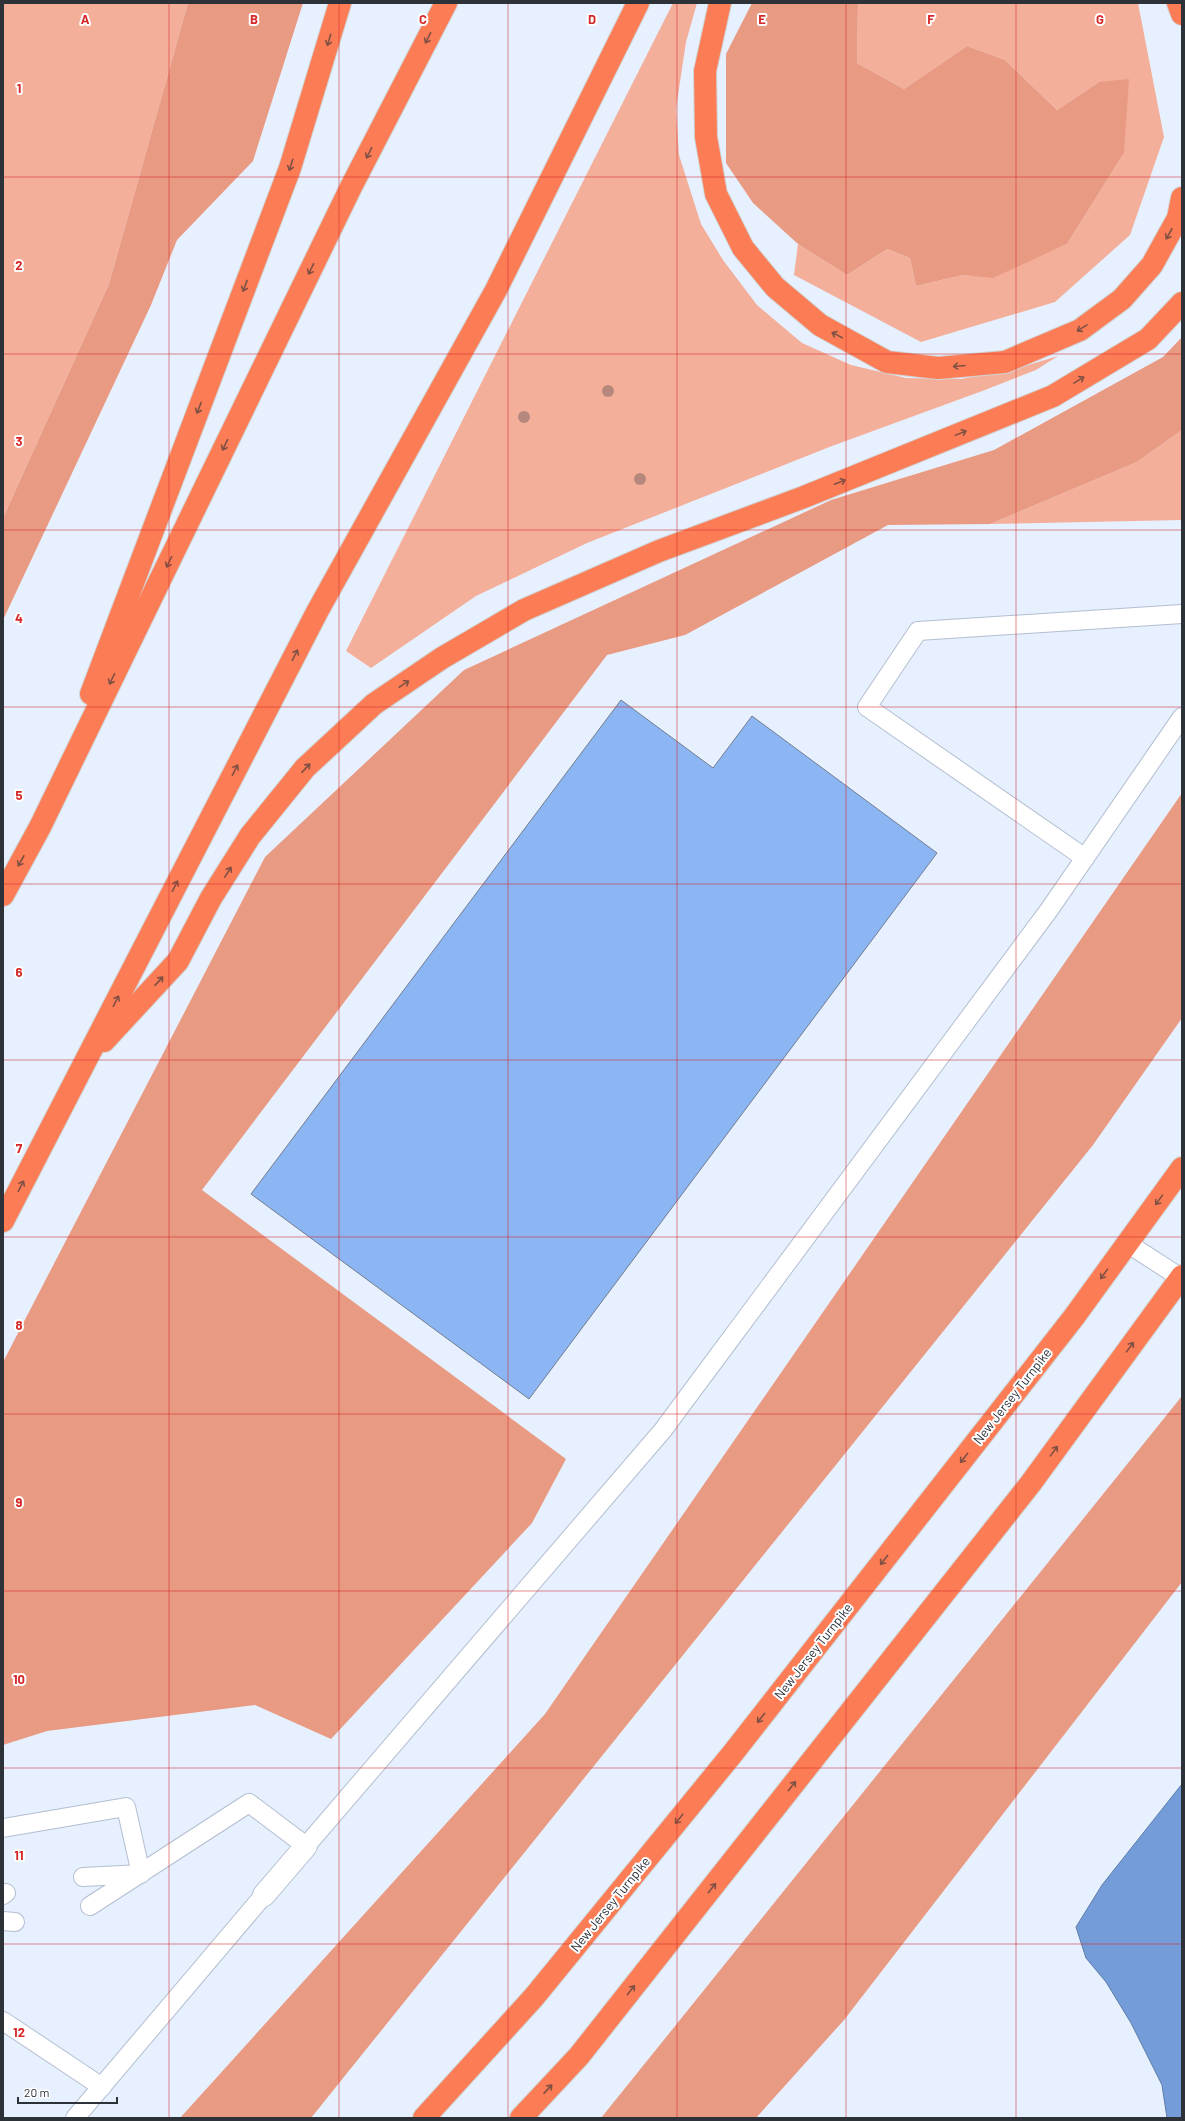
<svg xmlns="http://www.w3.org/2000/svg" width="1185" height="2121" viewBox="0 0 1185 2121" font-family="Barlow,sans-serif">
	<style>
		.green { fill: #f4af9a }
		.forest { fill: #e99a82 }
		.water { fill: #739cd9; stroke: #5e7ca9 }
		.building { fill: #8cb5f4; stroke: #727d8d }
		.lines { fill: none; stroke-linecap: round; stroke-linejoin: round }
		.service-casing { stroke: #b3bed0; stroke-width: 20 }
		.minor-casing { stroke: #b3bed0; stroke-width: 24 }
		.motorway-casing { stroke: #d1d2d3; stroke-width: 24 }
		.service { stroke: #fff; stroke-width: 18 }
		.minor { stroke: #fff; stroke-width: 22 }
		.motorway { stroke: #fc7d55; stroke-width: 22 }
		.tree { fill: #b6887d }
		.oneway { stroke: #805044 }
		.grid { fill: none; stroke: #d62828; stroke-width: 1; stroke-opacity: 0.55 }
		.labels { text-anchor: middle; stroke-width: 4; stroke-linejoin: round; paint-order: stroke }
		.street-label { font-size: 13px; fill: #2d3239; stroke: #fff }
		.grid-label { font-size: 13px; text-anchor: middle; font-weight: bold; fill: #d62828; stroke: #fff; stroke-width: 4; stroke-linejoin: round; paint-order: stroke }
	</style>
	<rect width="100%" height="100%" fill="#e6f0ff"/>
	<g class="green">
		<polygon points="3,3 188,3 109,284 3,518"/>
		<polygon points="673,3 697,3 686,42 676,109 679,155 701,224 723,260 757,305 802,343 851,365 906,378 961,379 1025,366 1058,356 1036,370 985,390 832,446 587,543 476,596 371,668 346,651"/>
		<polygon points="858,3 1138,3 1164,137 1130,235 1055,302 921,342 794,275 798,244 847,275 887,249 910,258 916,286 963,275 993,277 1067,244 1124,153 1099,82 1057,110 1005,60 967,46 904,89 857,63"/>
		<polygon points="1182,430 1182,520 990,524 1137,462"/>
	</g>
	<g class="forest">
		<polygon points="188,3 303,3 253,161 177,240 151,305 3,620 3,518 109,284"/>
		<polygon points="752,3 858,3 857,63 904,89 967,46 1005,60 1057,110 1099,82 1129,79 1124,153 1067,244 993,278 963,275 916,286 910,258 887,249 847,275 798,244 753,203 726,163 726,54"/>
		<polygon points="1182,337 1182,430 1137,462 990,524 888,525 685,635 607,655 202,1190 566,1459 532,1523 331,1739 255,1705 47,1731 3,1745 3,1362 265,857 464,670 831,500 994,450 1163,357"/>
		<polygon points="1182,793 1182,1018 1093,1145 311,2118 180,2118 545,1714"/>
		<polygon points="1182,1396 1182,1582 844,2020 756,2118 601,2118"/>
	</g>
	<polygon class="water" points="1182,1784 1182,2118 1167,2118 1162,2085 1131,2023 1106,1982 1086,1958 1076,1927 1102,1885"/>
	<polygon class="building" points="621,700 713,768 752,716 937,853 529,1399 251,1194"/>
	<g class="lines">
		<g class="service-casing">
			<g id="service">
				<polyline points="1085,858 867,707 918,631 1182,614"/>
				<polyline points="1127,1243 1181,1278"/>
				<polyline points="3,1828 126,1807 141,1874 83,1877"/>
				<polyline points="3,1895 6,1893"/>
				<polyline points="90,1906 249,1803 306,1846 663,1430 1049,910 1182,717"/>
				<polyline points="3,1921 15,1922"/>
				<polyline points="3,2021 102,2087"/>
				<polyline points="75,2118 264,1895"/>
			</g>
		</g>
		<g class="minor-casing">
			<polyline id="minor" points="264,1895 306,1846"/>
		</g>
		<g class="motorway-casing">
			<g id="motorway">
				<polyline points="720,3 705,71 706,137 716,194 743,248 775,287 820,325 887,362 938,368 1005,362 1080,330 1122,299 1152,265 1178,218 1182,198"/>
				<polyline points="1178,3 1182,14"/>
				<polyline points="91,694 290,168 340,3"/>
				<polyline points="3,895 40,827 351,187 446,3"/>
				<polyline points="104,1041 178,961 211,898 250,836 305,768 374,704 442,658 524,610 659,551 804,497 1053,396 1148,339 1182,303"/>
				<polyline points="3,1221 317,612 496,290 638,3"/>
				<polyline points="424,2118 534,1997 733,1753 1074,1317 1182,1168"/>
				<polyline points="521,2118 579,2056 1031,1483 1182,1276"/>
			</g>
		</g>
		<use href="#service" class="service"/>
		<use href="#minor" class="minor"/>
		<use href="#motorway" class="motorway"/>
	</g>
	<g class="tree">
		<circle cx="608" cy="391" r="6"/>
		<circle cx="524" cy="417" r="6"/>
		<circle cx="640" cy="479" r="6"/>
	</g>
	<defs><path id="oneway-shaft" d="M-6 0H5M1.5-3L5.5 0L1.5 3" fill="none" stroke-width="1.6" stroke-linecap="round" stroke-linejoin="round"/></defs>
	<g class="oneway">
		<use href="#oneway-shaft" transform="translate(428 38) rotate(117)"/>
		<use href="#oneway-shaft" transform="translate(329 40) rotate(107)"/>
		<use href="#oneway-shaft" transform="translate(369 153) rotate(117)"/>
		<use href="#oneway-shaft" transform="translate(291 165) rotate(108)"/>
		<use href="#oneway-shaft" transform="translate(1169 234) rotate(119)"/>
		<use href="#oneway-shaft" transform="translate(311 269) rotate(116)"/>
		<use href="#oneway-shaft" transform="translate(245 286) rotate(111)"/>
		<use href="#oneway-shaft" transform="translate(1082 328) rotate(148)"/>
		<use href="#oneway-shaft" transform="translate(837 335) rotate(-152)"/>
		<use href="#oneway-shaft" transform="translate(959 366) rotate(175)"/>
		<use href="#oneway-shaft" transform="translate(1079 380) rotate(-31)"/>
		<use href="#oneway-shaft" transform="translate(199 408) rotate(111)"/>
		<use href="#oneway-shaft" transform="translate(961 433) rotate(-22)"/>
		<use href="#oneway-shaft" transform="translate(225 445) rotate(116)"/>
		<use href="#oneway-shaft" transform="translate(840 482) rotate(-22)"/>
		<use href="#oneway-shaft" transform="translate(169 562) rotate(116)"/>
		<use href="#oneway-shaft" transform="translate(295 655) rotate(-63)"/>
		<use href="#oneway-shaft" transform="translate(112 679) rotate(116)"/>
		<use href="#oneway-shaft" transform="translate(404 684) rotate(-34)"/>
		<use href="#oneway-shaft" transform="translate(306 768) rotate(-47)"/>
		<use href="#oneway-shaft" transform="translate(235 770) rotate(-63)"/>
		<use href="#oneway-shaft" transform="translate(21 861) rotate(119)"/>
		<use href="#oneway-shaft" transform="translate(228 872) rotate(-58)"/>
		<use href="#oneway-shaft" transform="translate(175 886) rotate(-63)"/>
		<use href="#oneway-shaft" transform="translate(159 981) rotate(-47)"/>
		<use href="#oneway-shaft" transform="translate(116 1001) rotate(-63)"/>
		<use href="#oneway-shaft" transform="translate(21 1186) rotate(-63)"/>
		<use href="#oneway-shaft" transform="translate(1159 1200) rotate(126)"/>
		<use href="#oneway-shaft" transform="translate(1104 1274) rotate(126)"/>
		<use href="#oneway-shaft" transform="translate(1130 1347) rotate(-54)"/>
		<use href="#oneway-shaft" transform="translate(1054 1451) rotate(-54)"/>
		<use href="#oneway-shaft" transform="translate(964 1458) rotate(128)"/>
		<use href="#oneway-shaft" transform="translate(884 1560) rotate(128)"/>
		<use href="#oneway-shaft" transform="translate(761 1718) rotate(128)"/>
		<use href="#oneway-shaft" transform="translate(792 1786) rotate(-52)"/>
		<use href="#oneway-shaft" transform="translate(679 1819) rotate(129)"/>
		<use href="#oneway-shaft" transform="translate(712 1888) rotate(-52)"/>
		<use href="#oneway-shaft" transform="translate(631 1990) rotate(-52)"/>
		<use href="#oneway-shaft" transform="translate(548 2089) rotate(-47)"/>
	</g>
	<path class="grid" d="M169 3V2118M339 3V2118M508 3V2118M677 3V2118M846 3V2118M1016 3V2118M3 177H1182M3 354H1182M3 530H1182M3 707H1182M3 884H1182M3 1060H1182M3 1237H1182M3 1414H1182M3 1591H1182M3 1768H1182M3 1944H1182"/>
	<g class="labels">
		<g class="street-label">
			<text transform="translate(1012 1396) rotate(-52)" y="5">New Jersey Turnpike</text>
			<text transform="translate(813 1651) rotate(-52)" y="5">New Jersey Turnpike</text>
			<text transform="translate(610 1904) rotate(-51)" y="5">New Jersey Turnpike</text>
		</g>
	</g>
	<g class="grid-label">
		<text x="85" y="24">A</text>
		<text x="254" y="24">B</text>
		<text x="423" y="24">C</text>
		<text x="592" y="24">D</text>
		<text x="762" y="24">E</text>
		<text x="931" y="24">F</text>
		<text x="1100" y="24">G</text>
		<text x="19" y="93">1</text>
		<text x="19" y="270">2</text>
		<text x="19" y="446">3</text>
		<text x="19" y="623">4</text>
		<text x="19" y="800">5</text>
		<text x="19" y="977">6</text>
		<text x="19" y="1153">7</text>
		<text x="19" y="1330">8</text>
		<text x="19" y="1507">9</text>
		<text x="19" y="1684">10</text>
		<text x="19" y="1860">11</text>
		<text x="19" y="2037">12</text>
	</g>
	<rect width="1185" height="2121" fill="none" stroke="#2d3239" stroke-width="8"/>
	<path d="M18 2097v6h99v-6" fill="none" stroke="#2d3239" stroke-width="2"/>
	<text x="24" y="2097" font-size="12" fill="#2d3239" stroke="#ffffff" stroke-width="3" paint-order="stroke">20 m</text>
</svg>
